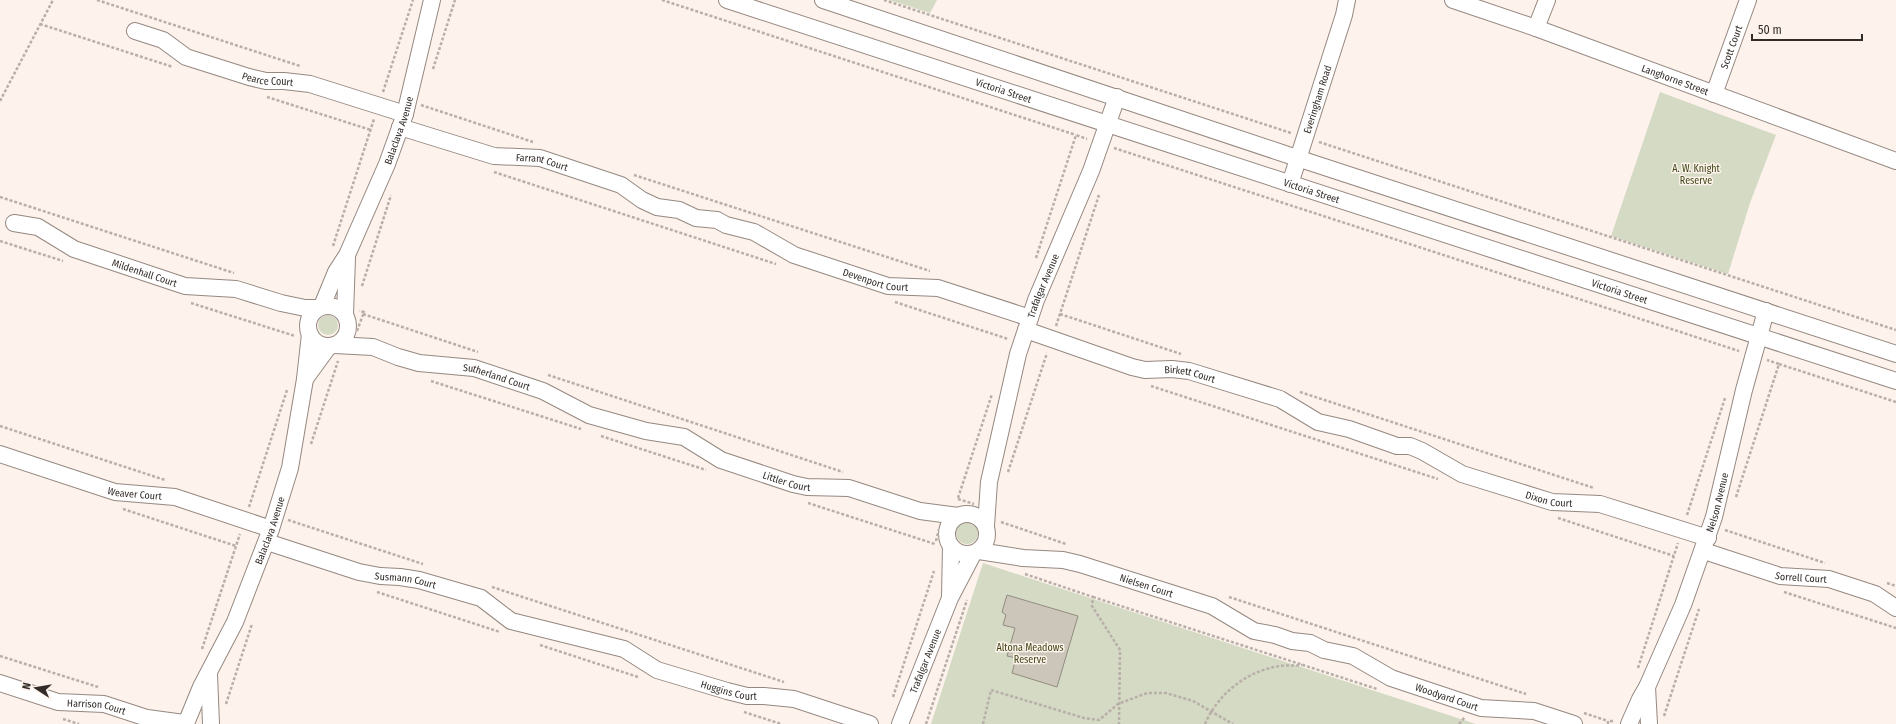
<svg xmlns="http://www.w3.org/2000/svg" width="1896" height="724" viewBox="0 0 1896 724" font-family="'Fira Sans Condensed',sans-serif">
	<style>
		.green { fill: #d4dac4 }
		.building { fill: #ccc6ba; stroke: #928c80 }
		.lines { fill: none; stroke-linecap: round; stroke-linejoin: round }
		.minor-casing { stroke: #958881; stroke-width: 18 }
		.path { stroke: #b8afa9; stroke-width: 2.5; stroke-dasharray: 3 2; stroke-linecap: butt }
		.minor { stroke: #fff; stroke-width: 16 }
		.labels { text-anchor: middle; stroke-width: 3; stroke-linejoin: round; paint-order: stroke }
		.street-label { font-size: 10px; fill: #322c29; stroke: #fef3ec }
		.park-label { font-size: 10px; fill: #3c4514; stroke: #fef3ec }
	</style>
	<rect width="100%" height="100%" fill="#fef3ec"/>
	<g class="green">
		<polygon points="889,0 937,0 930,13"/>
		<polygon points="1660,92 1776,135 1750,203 1728,274 1611,236"/>
		<circle cx="328" cy="325" r="10"/>
		<circle cx="967" cy="533" r="11"/>
		<polygon points="983,563 1476,724 931,724"/>
	</g>
	<polygon class="building" points="1007,595 1078,616 1057,687 1012,673 1016,658 1007,656 1015,628 1003,625 1006,615 1002,612"/>
	<g class="lines">
		<g class="minor-casing">
			<g id="minor">
				<path id="s1" d="M727 0 1896 381"/>
				<polyline points="823,0 1297,158 1896,354"/>
				<path id="s2" d="M1453 0 1536 28 1896 161"/>
				<polyline points="1536,28 1547,0"/>
				<path id="s3" d="M135 31 163 40 186 57 249 77 266 81H284L310 84 405 114"/>
				<path id="s4" d="M1714 94 1748 0"/>
				<path id="s5" d="M400 127 494 156 540 158 621 185 642 200 657 207 679 210 696 218 717 220 726 225 754 232 794 255 888 286 938 288 1030 318"/>
				<path id="s6" d="M1290 184 1344 15 1347 0"/>
				<path id="s7" d="M14 223 38 227 74 249 185 286 236 289 281 303 305 308H318"/>
				<circle cx="328" cy="326" r="20"/>
				<path id="s8" d="M322 306 336 272 347 255 387 164 405 114 432 0"/>
				<polyline points="345,314 347,258"/>
				<path id="s9" d="M1026 330 1132 367 1145 370 1172 369 1189 371 1280 399 1318 422 1349 429 1397 446H1410L1422 451 1462 474 1552 502 1600 504 1708 538"/>
				<path id="s10" d="M335 345 373 347 398 357 419 363 474 368 543 391 589 415 646 431 684 437 721 460 793 484 807 487 849 488 920 511 958 516"/>
				<polyline points="305,379 329,346"/>
				<path id="s11" d="M0 454 115 492 175 497 271 529"/>
				<circle cx="967" cy="534" r="20"/>
				<path id="s12" d="M986 526 989 482 1018 354 1036 300 1091 171 1117 97"/>
				<path id="s13" d="M267 542 359 572 380 576 400 577 419 580 481 598 511 621 624 649 657 670 727 691 747 696H764L794 699 870 724"/>
				<path id="s14" d="M979 551 1023 558 1063 560 1080 564 1212 606 1254 631 1275 635 1292 641 1310 643 1324 650 1353 656 1391 678 1481 708 1534 711 1574 724"/>
				<path id="s15" d="M1704 551 1780 576 1829 579 1875 594 1896 608"/>
				<polyline points="950,596 951,546"/>
				<polyline points="209,674 211,724"/>
				<path id="s16" d="M0 683 58 702 104 704 147 718 184 723"/>
				<polyline points="1647,687 1649,724"/>
				<path id="s17" d="M187 721 201 687 235 622 271 529 290 468 305 379 310 334"/>
				<path id="s18" d="M900 724 950 598 973 554"/>
				<path id="s19" d="M1629 724 1640 699 1647 687 1683 605 1714 517 1744 390 1766 311"/>
			</g>
		</g>
		<g class="path">
			<polyline points="97,0 300,66"/>
			<polyline points="662,0 1076,135"/>
			<polyline points="884,0 1291,133"/>
			<polyline points="40,24 173,67"/>
			<polyline points="433,69 455,0"/>
			<polyline points="383,92 413,0"/>
			<polyline points="267,97 371,130"/>
			<polyline points="0,101 53,0"/>
			<polyline points="421,105 533,142"/>
			<polyline points="1319,142 1896,330"/>
			<polyline points="1114,148 1739,351"/>
			<polyline points="494,172 776,264"/>
			<polyline points="634,175 930,271"/>
			<polyline points="0,197 234,273"/>
			<polyline points="0,241 63,261"/>
			<polyline points="333,246 374,119"/>
			<polyline points="1036,258 1076,135 1087,139"/>
			<polyline points="362,286 391,195"/>
			<polyline points="895,302 1008,339"/>
			<polyline points="191,303 295,336"/>
			<polyline points="363,314 478,352"/>
			<polyline points="1060,314 1181,354"/>
			<polyline points="1056,326 1099,195"/>
			<polyline points="357,331 364,312 359,311"/>
			<polyline points="1779,364 1896,402"/>
			<polyline points="548,375 843,472"/>
			<polyline points="431,381 581,429"/>
			<polyline points="1151,386 1438,479"/>
			<polyline points="1300,392 1594,488"/>
			<polyline points="0,426 165,480"/>
			<polyline points="601,436 706,470"/>
			<polyline points="311,444 338,361"/>
			<polyline points="1008,472 1047,353"/>
			<polyline points="1736,497 1779,364 1767,360"/>
			<polyline points="958,498 992,394"/>
			<polyline points="958,499 974,504"/>
			<polyline points="808,503 935,544"/>
			<polyline points="249,507 287,390"/>
			<polyline points="123,509 236,546"/>
			<polyline points="1687,515 1725,398"/>
			<polyline points="1558,518 1674,556"/>
			<polyline points="288,520 423,564"/>
			<polyline points="1001,522 1066,544"/>
			<polyline points="1725,530 1825,563"/>
			<polyline points="936,541 939,529"/>
			<polyline points="1025,574 1093,597 1092,606 1120,650 1119,724"/>
			<polyline points="1887,583 1896,586"/>
			<polyline points="492,587 784,682"/>
			<polyline points="377,592 500,632"/>
			<polyline points="1784,592 1896,628"/>
			<polyline points="1093,597 1377,689"/>
			<polyline points="1229,597 1526,694"/>
			<polyline points="540,645 638,677"/>
			<polyline points="202,649 240,534"/>
			<polyline points="0,656 98,687"/>
			<polyline points="1638,668 1678,543"/>
			<polyline points="893,697 934,571"/>
			<polyline points="226,704 252,624"/>
			<polyline points="744,712 781,724"/>
			<polyline points="1584,713 1608,721"/>
			<polyline points="1664,716 1699,609"/>
			<polyline points="63,719 79,724"/>
			<polyline points="926,724 967,600"/>
			<polyline points="983,724 991,690 1084,718 1099,720 1118,704 1147,693 1166,693 1193,701 1233,724"/>
			<path d="M1205 724C1218 694 1246 671 1280 666 1287 665 1295 666 1302 665"/>
			<polyline points="1459,724 1465,717"/>
			<polyline points="1608,724 1608,721 1615,721"/>
		</g>
		<use href="#minor" class="minor"/>
	</g>
	<g class="labels">
		<g class="street-label">
			<text dy="4" stroke="none"><textPath href="#s4" startOffset="50">Scott Court</textPath></text>
			<text dy="4" stroke="none"><textPath href="#s3" startOffset="143">Pearce Court</textPath></text>
			<text dy="4" stroke="none"><textPath href="#s2" startOffset="236">Langhorne Street</textPath></text>
			<text dy="4" stroke="none"><textPath href="#s1" startOffset="291">Victoria Street</textPath></text>
			<text dy="4" stroke="none"><textPath href="#s6" startOffset="89">Everingham Road</textPath></text>
			<text dy="4" stroke="none"><textPath href="#s8" startOffset="192">Balaclava Avenue</textPath></text>
			<text dy="4" stroke="none"><textPath href="#s5" startOffset="147">Farrant Court</textPath></text>
			<text dy="4" stroke="none"><textPath href="#s1" startOffset="615">Victoria Street</textPath></text>
			<text dy="4" stroke="none"><textPath href="#s7" startOffset="141">Mildenhall Court</textPath></text>
			<text dy="4" stroke="none"><textPath href="#s5" startOffset="505">Devenport Court</textPath></text>
			<text dy="4" stroke="none"><textPath href="#s12" startOffset="248">Trafalgar Avenue</textPath></text>
			<text dy="4" stroke="none"><textPath href="#s1" startOffset="939">Victoria Street</textPath></text>
			<text dy="4" stroke="none"><textPath href="#s9" startOffset="171">Birkett Court</textPath></text>
			<text dy="4" stroke="none"><textPath href="#s10" startOffset="166">Sutherland Court</textPath></text>
			<text dy="4" stroke="none"><textPath href="#s10" startOffset="477">Littler Court</textPath></text>
			<text dy="4" stroke="none"><textPath href="#s11" startOffset="141">Weaver Court</textPath></text>
			<text dy="4" stroke="none"><textPath href="#s9" startOffset="555">Dixon Court</textPath></text>
			<text dy="4" stroke="none"><textPath href="#s19" startOffset="239">Nelson Avenue</textPath></text>
			<text dy="4" stroke="none"><textPath href="#s17" startOffset="208">Balaclava Avenue</textPath></text>
			<text dy="4" stroke="none"><textPath href="#s15" startOffset="101">Sorrell Court</textPath></text>
			<text dy="4" stroke="none"><textPath href="#s13" startOffset="144">Susmann Court</textPath></text>
			<text dy="4" stroke="none"><textPath href="#s14" startOffset="172">Nielsen Court</textPath></text>
			<text dy="4" stroke="none"><textPath href="#s18" startOffset="68">Trafalgar Avenue</textPath></text>
			<text dy="4" stroke="none"><textPath href="#s13" startOffset="490">Huggins Court</textPath></text>
			<text dy="4" stroke="none"><textPath href="#s14" startOffset="495">Woodyard Court</textPath></text>
			<text dy="4" stroke="none"><textPath href="#s16" startOffset="100">Harrison Court</textPath></text>
		</g>
		<g class="park-label">
			<text x="1696" y="172">A. W. Knight<tspan x="1696" dy="12">Reserve</tspan></text>
			<text x="1030" y="651">Altona Meadows<tspan x="1030" dy="12">Reserve</tspan></text>
		</g>
	</g>
	<g transform="translate(36 688) rotate(282)" stroke="#fef3ec" stroke-width="3" paint-order="stroke">
	<path d="M0-3L7 15L0 10L-7 15Z" fill="#322c29"/>
	<text y="-6" font-size="11" font-weight="bold" text-anchor="middle" fill="#322c29">N</text>
	</g>
	<path d="M1752 34v6h110v-6" fill="none" stroke="#322c29" stroke-width="2"/>
	<text x="1758" y="34" font-size="12" fill="#322c29" stroke="#fef3ec" stroke-width="3" paint-order="stroke">50 m</text>
</svg>
